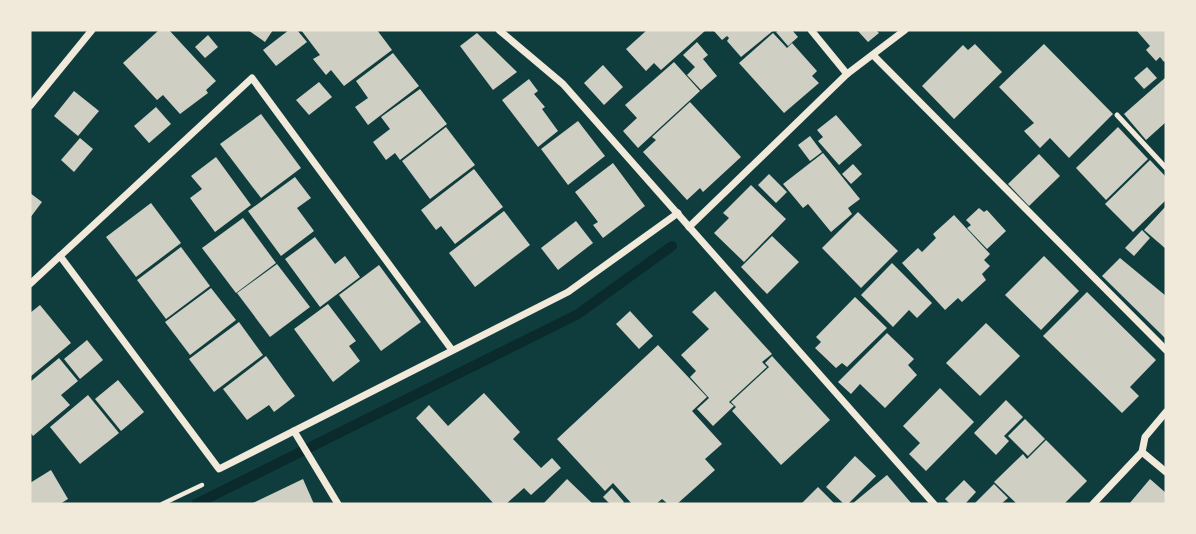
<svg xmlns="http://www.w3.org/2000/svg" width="1196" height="534" viewBox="0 0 1196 534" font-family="Quicksand,sans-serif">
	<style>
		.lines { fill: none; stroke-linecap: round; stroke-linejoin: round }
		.stream { stroke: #0a2a2b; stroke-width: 10 }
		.building { fill: #cfcfc3 }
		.path { stroke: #f1e9da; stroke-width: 4.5 }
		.service { stroke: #f1e9da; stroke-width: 5 }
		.minor { stroke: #f1e9da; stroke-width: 7 }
	</style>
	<rect width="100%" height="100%" fill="#0f3d3e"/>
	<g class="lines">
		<polyline class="stream" points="196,504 578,314 672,246"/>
	</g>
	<g class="building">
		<polygon points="159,30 169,30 216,81 206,90 208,93 180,114 163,95 157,100 123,63"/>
		<polygon points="248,30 273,30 265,42"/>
		<polygon points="289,30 297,30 307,42 276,66 263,50"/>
		<polygon points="301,30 377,30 392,50 344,86 331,70 326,75 313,59 320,55"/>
		<polygon points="647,30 706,30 661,70 654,63 646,71 626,49"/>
		<polygon points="713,30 774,30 741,57 727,41 729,38 727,36 722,40"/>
		<polygon points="779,30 792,30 798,37 788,46 776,32"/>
		<polygon points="857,30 876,30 879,33 868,42"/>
		<polygon points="1136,30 1166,30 1166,60 1164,62 1160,57 1156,61 1146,50 1150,46"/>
		<polygon points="477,33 517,72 493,90 460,46"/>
		<polygon points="773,33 787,48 792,43 817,71 812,76 819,83 784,113 739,63"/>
		<polygon points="208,35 218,47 205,58 195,47"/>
		<polygon points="697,42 708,55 703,59 717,76 701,90 687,75 695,67 683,55"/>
		<polygon points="975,44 1002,72 954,119 922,86 963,45 968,50"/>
		<polygon points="1044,44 1113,114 1069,158 1050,138 1040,148 1024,131 1034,123 999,87"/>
		<polygon points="393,53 419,86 368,125 355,107 368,98 356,81"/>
		<polygon points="674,62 700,91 638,148 623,131 637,118 625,105"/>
		<polygon points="603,65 623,87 604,105 584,83"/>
		<polygon points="1147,67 1157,78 1144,89 1134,78"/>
		<polygon points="1166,77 1166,122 1146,140 1124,114"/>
		<polygon points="529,79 538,91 534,94 545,107 542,109 558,131 538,147 502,100"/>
		<polygon points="319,82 332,97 309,115 296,100"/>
		<polygon points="420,89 447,124 400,160 395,153 386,160 373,142 390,129 381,117"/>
		<polygon points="74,91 99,111 78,136 54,116"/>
		<polygon points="690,102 741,157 703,192 700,188 687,200 643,152 656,140 652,137"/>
		<polygon points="156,107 171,124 149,143 134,126"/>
		<polygon points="261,114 301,168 261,198 220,144"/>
		<polygon points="836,115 862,145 839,165 818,141 823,137 817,130"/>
		<polygon points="578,121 605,156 568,185 541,149"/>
		<polygon points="446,127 475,165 430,199 402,161"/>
		<polygon points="1118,127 1148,159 1106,200 1076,168"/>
		<polygon points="810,136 822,152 810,161 798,145"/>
		<polygon points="80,138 93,149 74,172 61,160"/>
		<polygon points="823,153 860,199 848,208 852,214 831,232 808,204 803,208 783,184"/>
		<polygon points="1039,154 1060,176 1029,206 1008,184"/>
		<polygon points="216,157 251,205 215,232 190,198 202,189 191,176"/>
		<polygon points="1150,160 1166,177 1166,200 1133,232 1105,204"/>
		<polygon points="613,163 645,206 603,238 593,225 598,222 575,192"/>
		<polygon points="853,164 862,174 851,184 842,174"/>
		<polygon points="474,169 503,207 455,244 441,226 436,230 421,210"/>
		<polygon points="769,174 787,192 776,203 758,185"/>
		<polygon points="295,177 311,198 297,208 314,231 281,256 248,211"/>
		<polygon points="751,185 786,219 744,262 714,233 729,218 723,213"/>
		<polygon points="30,193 42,202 30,218"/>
		<polygon points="151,203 181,243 136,277 106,237"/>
		<polygon points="1166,206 1166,249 1144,230"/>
		<polygon points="979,208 984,212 987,210 1006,231 987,249 967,228 971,225 966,220"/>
		<polygon points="504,211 530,245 475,287 449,253"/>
		<polygon points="858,212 898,251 861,288 822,248"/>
		<polygon points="954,215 990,254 984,260 990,266 982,274 986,280 962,302 958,298 945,310 902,263 918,248 922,252 936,238 933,234"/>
		<polygon points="243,218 276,263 236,293 202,248"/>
		<polygon points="576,221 593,243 558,270 541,248"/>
		<polygon points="1142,230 1150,238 1134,256 1125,248"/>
		<polygon points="772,236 799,262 767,294 741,267"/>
		<polygon points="315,237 335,264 345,256 360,277 320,307 285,259"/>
		<polygon points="181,247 210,286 166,319 137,280"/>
		<polygon points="1044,256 1079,291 1041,330 1005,295"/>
		<polygon points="1120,258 1166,296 1166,339 1102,276"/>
		<polygon points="892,263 932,303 917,318 909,310 893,327 861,295"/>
		<polygon points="277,264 310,307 270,337 237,293"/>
		<polygon points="379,265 421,322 381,351 339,295"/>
		<polygon points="211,288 236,320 190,355 165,322"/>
		<polygon points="715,291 772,354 762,362 767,367 729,402 734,406 713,426 697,409 709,398 690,377 696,371 681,355 709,329 692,312"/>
		<polygon points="1087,292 1156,360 1130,387 1139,396 1122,413 1043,336"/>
		<polygon points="855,297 887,328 847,367 842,363 836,368 815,348 821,342 816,337"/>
		<polygon points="328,304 356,341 349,346 360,361 333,382 294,329"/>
		<polygon points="40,305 71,343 30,377 30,313"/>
		<polygon points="630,311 653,336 639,349 616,324"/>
		<polygon points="239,322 263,355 214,392 189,359"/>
		<polygon points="986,323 1020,356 980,396 946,363"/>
		<polygon points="887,333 914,359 908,365 917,375 885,408 860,384 851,394 838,382"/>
		<polygon points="87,340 103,360 80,379 64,359"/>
		<polygon points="658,345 707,397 692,411 722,444 705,459 715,470 677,504 668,504 662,499 656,504 632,504 613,483 605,491 557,439"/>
		<polygon points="266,356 295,396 274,412 269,405 247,420 223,389"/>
		<polygon points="772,356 830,420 781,465 732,411 736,407 731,402 769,367 765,363"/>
		<polygon points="59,358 78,381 61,395 70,405 33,436 30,432 30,382"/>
		<polygon points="118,380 144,412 121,431 95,399"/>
		<polygon points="940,388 974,422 926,471 909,454 920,443 903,426"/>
		<polygon points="484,393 520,432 513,439 541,468 552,458 561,468 531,495 524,488 506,504 494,504 416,418 429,405 448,426"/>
		<polygon points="88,395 119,433 80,464 50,427"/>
		<polygon points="1006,400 1023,417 1004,436 1009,441 996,455 974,433"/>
		<polygon points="1025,419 1045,439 1028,456 1008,436"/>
		<polygon points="1046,440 1087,481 1064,504 1017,504 994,482 1023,454 1027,459"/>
		<polygon points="855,456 876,476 848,504 844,504 826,487"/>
		<polygon points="51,470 68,499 60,504 30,504 30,483"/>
		<polygon points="887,475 912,504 852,504"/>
		<polygon points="303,479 314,504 251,504"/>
		<polygon points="567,479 593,504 543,504"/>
		<polygon points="1150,479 1166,493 1166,504 1129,504"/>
		<polygon points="964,480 976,492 965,504 950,504 945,499"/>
		<polygon points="994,484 1008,498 1001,504 974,504"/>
		<polygon points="818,487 835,504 801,504"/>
		<polygon points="612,488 624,502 622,504 610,504 603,497"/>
	</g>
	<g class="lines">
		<polyline class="path" points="162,504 202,485"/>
		<polyline class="service" points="1117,115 1166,168"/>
		<g class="minor">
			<polyline points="499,30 563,84 934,504"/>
			<polyline points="811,30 847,74"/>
			<polyline points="873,55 1166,350"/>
			<polyline points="30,106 92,30"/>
			<polyline points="689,227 847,74 905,30"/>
			<polyline points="60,256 252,78 452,350"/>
			<polyline points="30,284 60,256 219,469 568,292 678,213"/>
			<polyline points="294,431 338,504"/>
			<polyline points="1142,452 1166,472"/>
			<polyline points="1093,504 1142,452 1145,437 1166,412"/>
		</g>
	</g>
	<rect width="1196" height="534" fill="none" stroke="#f1e9da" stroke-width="63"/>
</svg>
